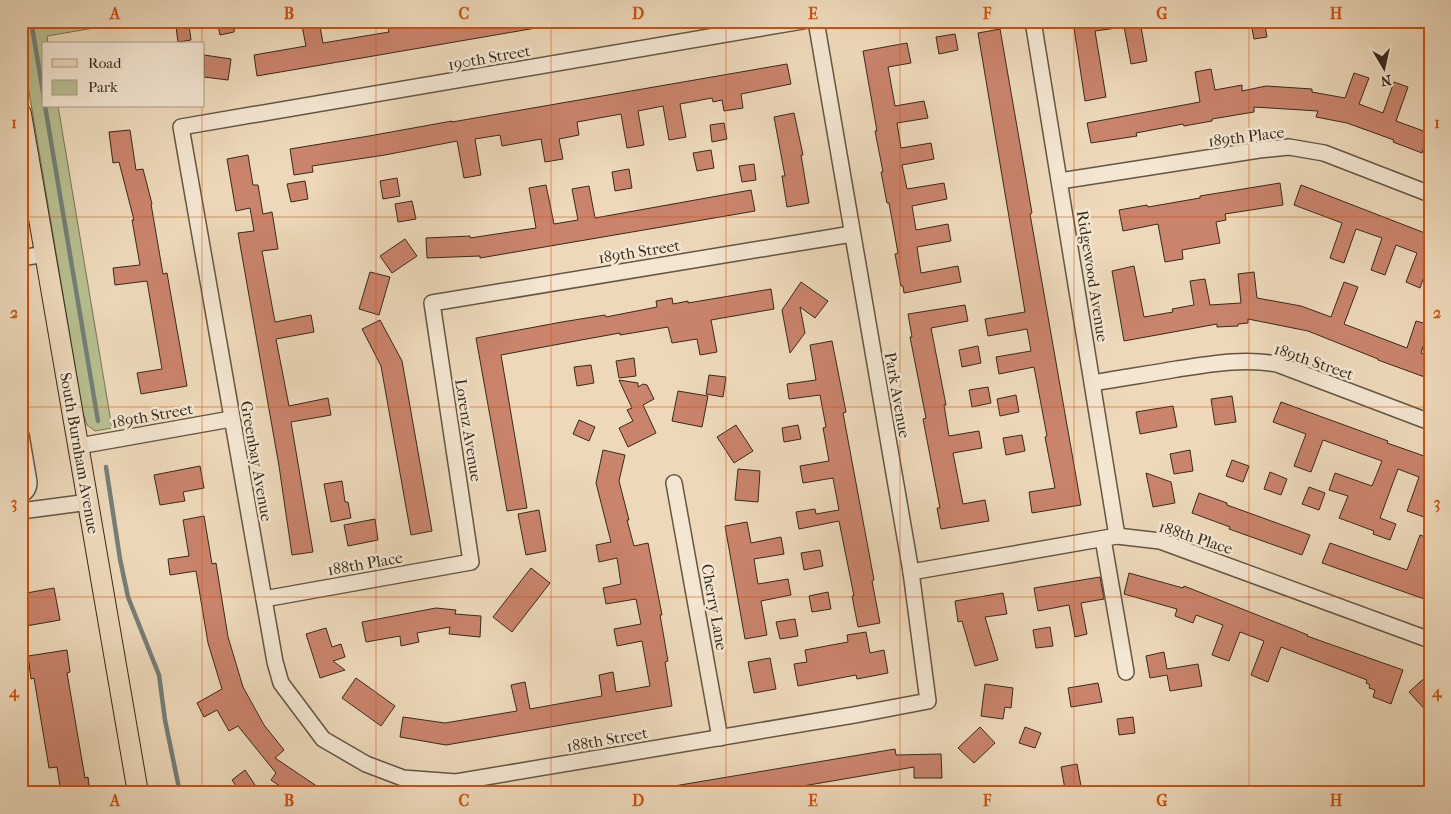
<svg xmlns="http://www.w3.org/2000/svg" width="1451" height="814" viewBox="0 0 1451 814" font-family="'IM FELL French Canon',serif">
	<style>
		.green { fill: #b8bf90; stroke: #787454 }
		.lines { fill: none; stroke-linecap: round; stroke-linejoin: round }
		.stream { stroke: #747f79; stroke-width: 4.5 }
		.building { fill: #ca846c; stroke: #372a19 }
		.minor-casing { stroke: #645641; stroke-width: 18 }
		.major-casing { stroke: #372a19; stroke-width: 22 }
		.minor { stroke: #f3e6d2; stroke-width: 15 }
		.major { stroke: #edd9ba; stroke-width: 20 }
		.grid { fill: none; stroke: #cd520e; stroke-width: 1; stroke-opacity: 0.55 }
		.labels { text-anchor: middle; stroke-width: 5; stroke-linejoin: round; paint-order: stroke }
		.street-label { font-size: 16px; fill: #372a19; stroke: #f3e6d2 }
		.neatline { fill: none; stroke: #cd520e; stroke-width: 2 }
		.grid-label { font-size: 16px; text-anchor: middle; font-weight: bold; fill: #cd520e }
	</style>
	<rect width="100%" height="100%" fill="#edd9ba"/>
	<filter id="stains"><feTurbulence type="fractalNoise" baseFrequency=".004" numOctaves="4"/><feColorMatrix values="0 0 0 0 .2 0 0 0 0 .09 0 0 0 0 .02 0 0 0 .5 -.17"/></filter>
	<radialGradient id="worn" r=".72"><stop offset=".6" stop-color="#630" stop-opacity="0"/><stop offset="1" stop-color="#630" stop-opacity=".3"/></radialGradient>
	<polygon class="green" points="21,21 135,21 47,36 48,44 44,44 44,106 58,106 112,428 95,431 87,425 83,413 21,44"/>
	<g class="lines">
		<g class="stream">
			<polyline points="31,21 44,98"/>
			<polyline points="45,106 98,421"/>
			<polyline points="106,467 120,559 128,597 159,675 165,720 180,793"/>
		</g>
	</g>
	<g class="building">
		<polygon points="217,21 235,21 234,32 220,35"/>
		<polygon points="301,21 319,21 323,43 389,32 387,21 536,21 536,28 257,76 254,55 306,46"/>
		<polygon points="1073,21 1117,21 1117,28 1095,31 1106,97 1085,101"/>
		<polygon points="1123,21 1140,21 1147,61 1131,64"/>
		<polygon points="1264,21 1267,37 1254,39 1251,24"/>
		<polygon points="189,25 191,40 178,42 176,27"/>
		<polygon points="1000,29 1032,213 1030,214 1081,505 1032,513 1029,492 1055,488 1045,437 1047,436 1034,367 999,374 996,357 1031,351 1027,329 988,336 985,319 1025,312 978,33"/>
		<polygon points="955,34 958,50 939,54 936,37"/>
		<polygon points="907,43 911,63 888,67 895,106 924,101 928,118 897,123 901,148 931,143 934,159 902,165 907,189 944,183 947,199 912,206 916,230 948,224 951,241 917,247 921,273 958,266 961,282 904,293 903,286 901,286 895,254 898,253 889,203 887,203 881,172 883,172 875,131 877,131 863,51"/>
		<polygon points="204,55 231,59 228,80 204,77"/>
		<polygon points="787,64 791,84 741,94 743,108 724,111 722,100 713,102 712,98 680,104 686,137 669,140 663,106 638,111 644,145 627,148 621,114 577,122 579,135 559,139 563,159 545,162 541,139 502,146 500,135 475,139 481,175 464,178 457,141 385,155 312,166 313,172 294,175 290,149 369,136 452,121 452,122"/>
		<polygon points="1211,69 1215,90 1242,85 1242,91 1266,86 1312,89 1312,92 1345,98 1354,73 1369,78 1359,104 1383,113 1394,82 1408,87 1396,121 1429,133 1422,153 1393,142 1394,140 1347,123 1316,117 1318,111 1254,107 1254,112 1212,119 1212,121 1184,126 1183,124 1136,133 1137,136 1091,143 1087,123 1200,102 1195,72"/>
		<polygon points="794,113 803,155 801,155 809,203 787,207 782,176 785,176 774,117"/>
		<polygon points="724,123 727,139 712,142 710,125"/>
		<polygon points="130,130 136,170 143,169 152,204 151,204 163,274 167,273 187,386 141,394 137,373 162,369 147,281 115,285 113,268 140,265 132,220 134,220 119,162 113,163 109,132"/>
		<polygon points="711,150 714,168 697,171 693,153"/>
		<polygon points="248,155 253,185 258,185 263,214 272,212 278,249 262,251 275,322 311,315 314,332 276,339 289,406 328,398 331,415 291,422 313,552 292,555 279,466 238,233 254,231 250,208 236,211 227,159"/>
		<polygon points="754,164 756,180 742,182 739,166"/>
		<polygon points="629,169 632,188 615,191 612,172"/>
		<polygon points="397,178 400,196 383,199 380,181"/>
		<polygon points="305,181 308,199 291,202 287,184"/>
		<polygon points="1280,183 1283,205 1225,214 1226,220 1216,222 1220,243 1182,250 1183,259 1165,262 1158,224 1123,231 1119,210 1147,205 1148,207 1200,198 1200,196"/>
		<polygon points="546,185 554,224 578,220 572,189 589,186 595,218 751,190 755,211 480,258 480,256 427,258 426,238 470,236 470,238 536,228 529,188"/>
		<polygon points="1301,185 1430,235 1430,260 1420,288 1406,282 1417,253 1396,245 1385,275 1371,270 1382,238 1356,229 1344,263 1330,258 1342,223 1294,205"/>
		<polygon points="412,201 416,219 398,222 395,204"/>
		<polygon points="405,239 417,256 392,273 380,256"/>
		<polygon points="1134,266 1144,317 1173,312 1172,309 1194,305 1190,281 1205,279 1210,305 1241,303 1238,274 1254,272 1257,298 1301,306 1331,317 1344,282 1358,287 1344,324 1407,348 1416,321 1430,325 1421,353 1430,356 1430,379 1378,360 1378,359 1308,331 1248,319 1248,323 1238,324 1238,326 1217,327 1217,324 1124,341 1112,271"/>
		<polygon points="370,272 390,277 379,315 359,309"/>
		<polygon points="801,282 828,301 815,318 800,307 805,333 790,353 782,310"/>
		<polygon points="771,289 774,309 711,320 717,352 700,355 697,339 672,343 668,327 620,335 620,333 581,340 501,355 527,508 507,511 476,338 562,322 605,315 606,317 657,307 656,301 672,298 673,304 688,301 688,303"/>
		<polygon points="965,305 968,321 931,328 946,405 944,405 949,436 979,431 982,448 953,453 963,504 985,500 989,521 941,529 937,508 940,508 923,419 926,418 910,337 912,337 908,314"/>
		<polygon points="380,320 402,361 432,531 411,535 381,366 362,329"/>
		<polygon points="832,341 846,412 843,413 874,580 872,581 880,623 858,627 852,596 854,596 839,521 799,529 796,512 815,509 816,514 839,510 833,478 803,483 800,466 829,461 823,428 826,427 820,395 789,399 787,384 816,380 810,345"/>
		<polygon points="978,346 981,363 962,367 959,350"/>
		<polygon points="634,358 636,376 619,378 616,361"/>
		<polygon points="591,365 594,383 577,386 574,367"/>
		<polygon points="709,375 726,377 723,397 706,394"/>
		<polygon points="619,380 638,383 638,387 643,384 647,385 654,399 643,405 656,433 628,447 619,428 633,421 627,410 632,408"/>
		<polygon points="988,387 991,403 972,407 969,390"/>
		<polygon points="678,391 708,396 702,427 672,421"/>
		<polygon points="1016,395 1019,412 1000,416 997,399"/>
		<polygon points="1232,396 1236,422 1215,425 1211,399"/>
		<polygon points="1281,402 1388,441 1387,443 1427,457 1430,453 1430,500 1424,517 1407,511 1419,477 1398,469 1380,518 1396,524 1390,540 1373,534 1374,531 1339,518 1348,496 1329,490 1335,473 1372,486 1382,461 1323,440 1311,472 1294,466 1306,434 1273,422"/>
		<polygon points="1173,406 1177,427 1140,434 1136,412"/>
		<polygon points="579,420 595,427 589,441 573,434"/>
		<polygon points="736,425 753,451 734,463 717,437"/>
		<polygon points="798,425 801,439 784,442 782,428"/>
		<polygon points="1022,435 1025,451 1006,455 1003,438"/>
		<polygon points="603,450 625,455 619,481 629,520 627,520 634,546 648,543 662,615 660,615 668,661 665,662 672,706 446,745 400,737 403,717 445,723 517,711 511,685 525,682 530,709 602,696 599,675 613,672 616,692 650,686 642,641 617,646 614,629 641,624 636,599 606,604 603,588 621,584 617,558 599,562 596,545 611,542 596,483"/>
		<polygon points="1190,450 1193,471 1174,474 1170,454"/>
		<polygon points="1232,460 1249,466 1243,482 1226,476"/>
		<polygon points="200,466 204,488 183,492 185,501 160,505 154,475"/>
		<polygon points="738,469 760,471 758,502 735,500"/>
		<polygon points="1270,472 1287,479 1281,495 1264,489"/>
		<polygon points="1146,473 1171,482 1175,503 1153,507"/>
		<polygon points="342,481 345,502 348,502 351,518 331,522 324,484"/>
		<polygon points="1309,487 1325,493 1319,510 1302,504"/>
		<polygon points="1199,493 1227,503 1227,505 1310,535 1302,555 1229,529 1230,527 1192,513"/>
		<polygon points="539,510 546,551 526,555 518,514"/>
		<polygon points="204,516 212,564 216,563 228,637 243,687 264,725 284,750 275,758 327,793 290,793 271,780 276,773 238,726 229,731 217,710 204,717 197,703 222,689 208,643 196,571 170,575 168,559 189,556 183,520"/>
		<polygon points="375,519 378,540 348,546 344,525"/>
		<polygon points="747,522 751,543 781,537 784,554 754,559 758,584 788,579 791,595 761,601 767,635 745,639 725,526"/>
		<polygon points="1420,535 1430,539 1430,601 1322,563 1330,543 1407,570"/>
		<polygon points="820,550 823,566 804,570 801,553"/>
		<polygon points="531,568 550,583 512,632 493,617"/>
		<polygon points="1129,573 1183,588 1184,586 1308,635 1307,636 1403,670 1391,704 1373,697 1375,690 1369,688 1370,685 1366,683 1367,680 1281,647 1268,682 1251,675 1264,641 1240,632 1229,661 1212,655 1223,625 1196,615 1193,623 1175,616 1177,609 1124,594"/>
		<polygon points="1100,577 1104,599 1081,603 1087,634 1075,637 1069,605 1038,611 1034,588"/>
		<polygon points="54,588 60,620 26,626 21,594"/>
		<polygon points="828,592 831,609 812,612 809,596"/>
		<polygon points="1003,593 1007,614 985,617 998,660 975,666 962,621 958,622 955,601"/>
		<polygon points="436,608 456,610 455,614 481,616 480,637 449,634 450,627 417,633 419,642 401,646 400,636 366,642 362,622"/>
		<polygon points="795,619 798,636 780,639 776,622"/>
		<polygon points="1050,627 1053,646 1036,648 1033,630"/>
		<polygon points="326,628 332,647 341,644 345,657 333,661 345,670 320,678 306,634"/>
		<polygon points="866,632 870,653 884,650 888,673 857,679 856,675 798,686 794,664 807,662 805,650 848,642 847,635"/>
		<polygon points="67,650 70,672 67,673 85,778 88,777 90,793 61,793 57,767 49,768 34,678 31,679 28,656"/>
		<polygon points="1164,652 1167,669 1198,664 1202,686 1170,691 1167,675 1150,678 1146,656"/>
		<polygon points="770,658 776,689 754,693 748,662"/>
		<polygon points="1430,673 1430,715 1409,692"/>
		<polygon points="356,678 395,706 381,726 342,698"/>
		<polygon points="1098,683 1102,702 1071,707 1068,688"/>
		<polygon points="985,684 1013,688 1011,708 1005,707 1003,719 981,716"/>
		<polygon points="1133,717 1135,733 1119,735 1117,719"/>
		<polygon points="980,727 995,743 974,763 958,748"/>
		<polygon points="1025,727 1041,733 1035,748 1019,743"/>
		<polygon points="895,749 896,755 941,754 942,778 914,778 914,767 762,793 675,793 674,786"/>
		<polygon points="1077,764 1081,786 1065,789 1061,767"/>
		<polygon points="245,770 255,785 244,793 241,793 232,780"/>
	</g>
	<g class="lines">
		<g class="minor-casing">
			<g id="minor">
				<polyline points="803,21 181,127 275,662 281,683 323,739 366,764 403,778 456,782 854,715 928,701 911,572 816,21"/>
				<polyline points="1033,21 1117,536"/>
				<polyline points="1060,181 1259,150 1289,147 1324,153 1430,194"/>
				<polyline points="21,258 45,254"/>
				<path d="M1093 383C1121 378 1149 374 1177 369 1211 364 1243 358 1277 364L1430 422"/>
				<path d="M21 435 29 482C29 489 27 492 21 495"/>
				<polyline points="79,446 231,419"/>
				<polyline points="674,483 720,738"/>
				<polyline points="21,511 89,502"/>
				<polyline points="1103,539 1126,672"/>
				<polyline points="911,572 1117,536 1160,541 1430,640"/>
				<polyline points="264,599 471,562 432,303 852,234"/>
			</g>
		</g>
		<g class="major-casing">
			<polyline id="major" points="21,114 138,793"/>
		</g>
		<use href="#minor" class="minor"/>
		<use href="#major" class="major"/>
	</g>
	<path class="grid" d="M202 21V44M376 21V793M551 21V793M726 21V793M900 21V793M1074 21V793M1249 21V793M202 106V793M21 217H1430M21 407H1430M21 597H1430"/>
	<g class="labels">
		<g class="street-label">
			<text transform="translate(489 57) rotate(-10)" y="6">190th Street</text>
			<text transform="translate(1246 136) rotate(-7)" y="6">189th Place</text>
			<text transform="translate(639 251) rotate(-9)" y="6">189th Street</text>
			<text transform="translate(1093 276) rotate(81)" y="6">Ridgewood Avenue</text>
			<text transform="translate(1314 361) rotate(19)" y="6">189th Street</text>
			<text transform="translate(898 395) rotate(80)" y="6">Park Avenue</text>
			<text transform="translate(152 415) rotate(-10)" y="6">189th Street</text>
			<text transform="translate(469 430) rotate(81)" y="6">Lorenz Avenue</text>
			<text transform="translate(80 453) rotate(80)" y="6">South Burnham Avenue</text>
			<text transform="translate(257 461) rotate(80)" y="6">Greenbay Avenue</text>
			<text transform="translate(1196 537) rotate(18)" y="6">188th Place</text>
			<text transform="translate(365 563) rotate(-10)" y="6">188th Place</text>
			<text transform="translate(715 607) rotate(80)" y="6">Cherry Lane</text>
			<text transform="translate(607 739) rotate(-10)" y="6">188th Street</text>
		</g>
	</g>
	<rect width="1451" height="814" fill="none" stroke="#edd9ba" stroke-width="55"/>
	<rect x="42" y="42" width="162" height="65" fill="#f3e6d2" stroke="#a89b88"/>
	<rect x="52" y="59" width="25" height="8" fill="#edd9ba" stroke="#a89b88"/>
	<text x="88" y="68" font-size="15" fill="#372a19">Road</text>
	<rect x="52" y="80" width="25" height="15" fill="#b8bf90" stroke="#a89b88"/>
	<text x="88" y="92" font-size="15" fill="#372a19">Park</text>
	<g transform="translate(1384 68) rotate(171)" stroke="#f3e6d2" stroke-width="4" paint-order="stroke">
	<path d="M0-4L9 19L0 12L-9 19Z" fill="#372a19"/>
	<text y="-8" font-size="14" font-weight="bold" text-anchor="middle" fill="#372a19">N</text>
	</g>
	<rect x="28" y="28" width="1396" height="758" class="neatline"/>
	<g class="grid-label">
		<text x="115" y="19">A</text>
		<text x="289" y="19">B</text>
		<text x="464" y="19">C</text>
		<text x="638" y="19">D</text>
		<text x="813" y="19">E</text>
		<text x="987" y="19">F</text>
		<text x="1162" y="19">G</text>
		<text x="1336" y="19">H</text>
		<text x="14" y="128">1</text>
		<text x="1437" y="128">1</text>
		<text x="14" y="318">2</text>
		<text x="1437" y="318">2</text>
		<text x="14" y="508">3</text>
		<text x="1437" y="508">3</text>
		<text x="14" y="697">4</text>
		<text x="1437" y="697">4</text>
		<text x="115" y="806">A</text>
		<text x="289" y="806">B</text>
		<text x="464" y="806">C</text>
		<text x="638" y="806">D</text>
		<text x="813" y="806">E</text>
		<text x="987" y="806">F</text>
		<text x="1162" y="806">G</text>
		<text x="1336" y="806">H</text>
	</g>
	<rect width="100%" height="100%" filter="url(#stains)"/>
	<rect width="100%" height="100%" fill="url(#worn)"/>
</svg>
